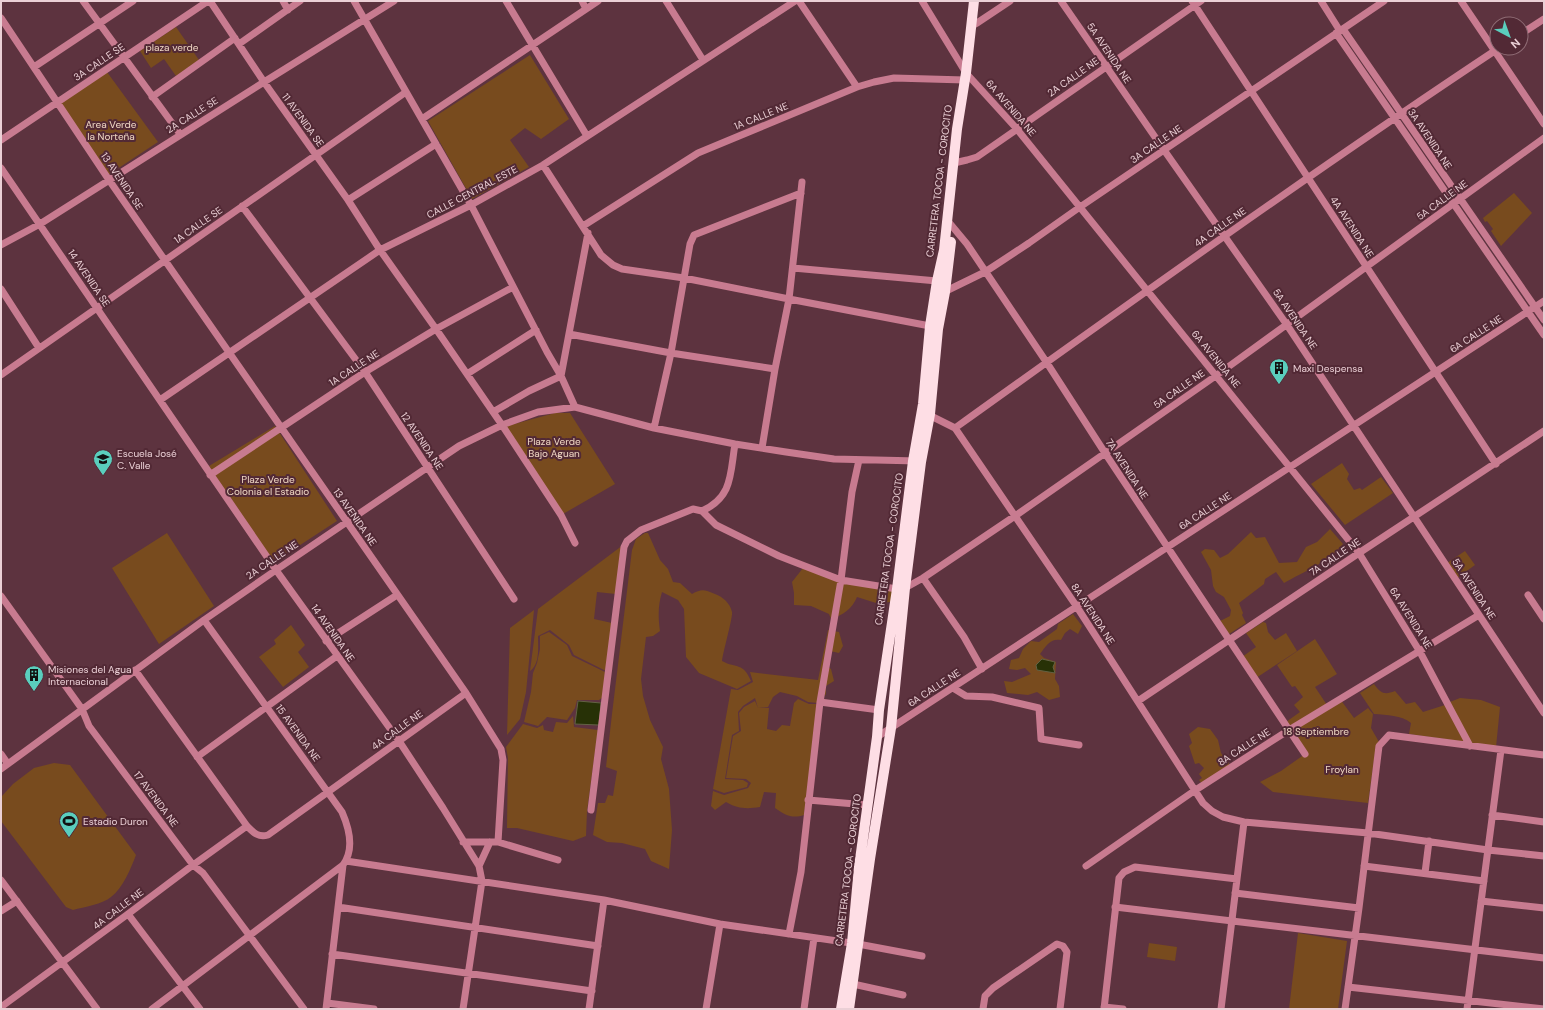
<svg xmlns="http://www.w3.org/2000/svg" width="1545" height="1010" font-family="'DM Sans',sans-serif">
  <style>
    .green { fill: #784b1e }
    .water { fill: #273106; stroke: #626144 }
    .lines { fill: none; stroke-linecap: round; stroke-linejoin: round }
    .minor { stroke: #c87b90; stroke-width: 7 }
    .major { stroke: #fedee5; stroke-width: 10 }
    .labels { text-anchor: middle; dominant-baseline: central; stroke-width: 4; stroke-linejoin: round; paint-order: stroke }
    .park-label { font-size: 10px; fill: #efd7c3; stroke: #522935 }
    .street-label { font-size: 10px; fill: #ebd0d6; stroke: #522935 }
    .poi-label { font-size: 10px; fill: #ebd0d6; stroke: #522935; text-anchor: start }
  </style>
  <rect width="100%" height="100%" fill="#5d333f"/>
  <path class="green" d="M176,27L199,60L176,76L164,59L151,68L140,51Z
    M530,55L569,119L541,139L525,128L510,140L529,167L472,199L428,121Z
    M107,72L158,142L105,177L56,104Z
    M1514,193L1532,213L1501,246L1491,231L1493,229L1487,221L1485,222L1483,218Z
    M555,413H570L615,484L563,514L503,427Z
    M275,426L337,521L274,562L209,466Z
    M1342,463L1349,474L1347,479L1354,490L1360,488L1362,490L1381,477L1393,493L1345,525L1311,484Z
    M1330,529L1343,544C1329,562 1303,572 1284,583L1276,572L1265,579L1264,584L1239,603L1243,613L1242,615L1246,623L1229,634L1220,621L1230,616L1231,610L1224,597L1216,592L1213,586L1211,570L1201,552L1205,549L1214,550L1220,558L1228,554L1251,532L1256,538L1265,537L1279,563L1297,562L1306,547L1317,542Z
    M167,533L214,606L159,644L112,568Z
    M645,533H648L660,560L668,569L673,582L680,583L692,594C702,588 705,590 715,594C723,597 730,603 732,612C733,617 723,652 722,661C737,669 743,662 751,681L737,689L699,673L686,657L684,609L678,600L662,592C658,605 658,617 660,631L653,636L646,637L641,679L643,696L650,720L663,747L661,759L669,789L672,830L669,869L651,861L645,849L622,843L607,842L593,835L598,803H605L608,795L613,796L617,771L606,767L612,714L632,550L636,539Z
    M623,545L616,594L597,592L594,619L612,623L606,671L574,655L569,645L550,630L538,636C538,648 540,664 530,671L538,609Z
    M1465,551L1475,565L1457,578L1447,563Z
    M803,568L895,591L891,602L876,603L857,597C852,609 843,615 831,619L829,614L811,606L794,605V593L792,582Z
    M534,610L526,692L520,719L507,735L510,628Z
    M1073,614L1082,626L1078,634L1070,629L1065,633L1061,640C1050,638 1046,646 1040,654L1044,658L1056,662L1055,679L1059,686L1060,697L1049,700L1037,692L1028,695L1007,693L1004,681L1012,682L1031,674L1025,668L1017,670L1009,669L1011,660L1019,658L1023,649L1031,641L1039,642L1057,629L1058,624Z
    M1263,622L1266,623L1268,632L1275,640L1286,633L1297,651L1256,678L1242,657L1256,647L1246,633Z
    M291,625L305,645L298,652L309,667L283,687L259,657L276,644L274,640Z
    M828,630L839,632L843,646L839,653L830,651L827,666L831,669L834,681L826,686V694L818,703L808,702L797,696L780,692L773,697L768,707H758L769,708L767,729L776,731L782,725L790,726L794,703L798,699L809,704H818L804,815C792,819 785,815 775,808L776,793L764,792L760,807C747,809 738,809 726,802L715,810L711,806L713,791L724,795L748,788L751,783L746,779L726,778L733,736L741,731L739,713L744,707L755,701L758,708L755,698L743,706L738,712L739,731L732,735L725,779L743,780L748,783L747,787L724,793L713,789L731,689L738,690L753,682L750,672L818,680Z
    M549,632L567,645L572,656L605,672L603,697L599,700H577L575,708L567,720L547,717L538,726L524,722L531,692L533,673L537,663L540,649V636Z
    M1315,639L1337,674L1315,687L1327,705L1289,727L1286,722L1300,712L1294,705L1303,697L1295,686L1292,687L1277,665Z
    M1374,684C1381,694 1385,695 1395,691L1406,704L1415,702L1423,712L1445,705L1465,742L1409,734L1411,723C1401,715 1387,715 1374,714L1360,693Z
    M1460,698L1481,700L1500,707L1496,747L1472,744L1450,702Z
    M1340,699L1354,718L1368,708L1373,714L1371,728L1379,742L1376,746L1368,803L1273,792L1260,782L1281,771L1305,754L1289,730Z
    M573,716L574,727L598,730L587,811L586,836L573,841L517,828H507L508,758L506,747L523,724L537,728L543,725L544,730L553,732L556,722L567,723Z
    M1198,727L1210,729L1218,740L1221,753L1231,766L1203,785L1199,780L1202,778L1199,774L1204,768L1199,763L1195,764L1189,746L1192,743L1189,734Z
    M54,763L70,765L136,855C131,868 123,888 111,897C103,904 84,907 73,910L66,907L1,821L2,796L13,784L34,768Z
    M1298,933L1347,941L1338,1009H1289Z
    M1149,943L1177,947L1175,961L1147,957Z"/>
  <path class="water" d="M1042,659L1055,662L1053,667L1055,673L1037,670L1036,665Z
    M578,701L601,703L599,725L575,724Z"/>
  <g class="lines">
    <path class="minor" d="M83,1L180,134
      M210,1L264,82L348,200L380,250L436,329L502,425L561,515L575,543
      M283,1L288,10
      M354,1L471,205L547,352L561,376L575,407
      M506,1L587,136
      M582,1L586,9
      M666,1L703,60
      M799,1L857,87
      M922,1L966,73L1016,128L1359,553L1420,652L1470,746
      M1061,1L1164,150L1287,325L1544,713
      M1192,1L1496,464
      M1321,1L1340,31
      M1461,1L1544,124
      M1,18L109,180L466,693L501,749L503,760L498,842
      M971,26L977,23L1010,1
      M1343,29L1544,320
      M1336,33L1544,335
      M1521,34L1544,19
      M239,44L300,1
      M34,67L133,1
      M152,97L235,38
      M422,119L598,1
      M1,140L208,1
      M954,163L967,160L977,157L1201,1
      M543,165L601,255L613,265L622,269L684,278L789,299L930,326
      M1,168L276,570L399,741L443,808L479,866L482,881L463,1009
      M348,200L436,144
      M242,206L365,372L514,599
      M947,220L967,244L1047,363L1105,453L1305,754
      M583,226L698,153L857,87L874,82L894,78L965,80
      M1,245L40,224L264,82L394,1
      M793,268L937,281
      M1,289L39,348
      M942,293L985,272L1029,243L1080,207L1384,1
      M569,334L671,353L775,369
      M467,374L536,330
      M1,375L406,92
      M160,400L380,250L471,205L543,165L795,1
      M493,412L529,391L561,376L588,233
      M927,414L955,428L1077,607L1203,803L1212,811L1223,817L1244,822L1368,833L1488,850L1544,856
      M654,428L671,353L690,244L694,235L801,193
      M955,428C1135,299 1315,170 1499,48
      M762,448L775,369L789,299L802,182
      M210,475L365,372L436,329L513,287
      M702,511C733,497 730,474 735,444
      M923,578L964,637L982,669
      M1528,595L1544,619
      M1,596L82,709L89,726L193,865L203,873L304,1009
      M326,641L397,595
      M135,670L247,826C253,832 258,838 268,835L466,693
      M953,688L966,696L992,697L1039,708L1041,739L1079,745
      M1138,701L1359,553L1544,431
      M820,702L879,710
      M877,737L1544,301
      M1,754L8,764
      M197,757L337,656
      M1,769L204,620L276,570L459,446L502,425L538,412L575,407L654,428L735,444L786,452L834,459L918,461
      M808,800L867,805
      M591,810L624,547L627,541L641,530L693,509L702,511L716,525L779,556L797,563L841,580L897,589L905,588L923,578L1015,516L1217,375L1544,138
      M1492,815L1544,822
      M463,842H498L558,860
      M346,861L604,900L720,924L858,944L922,956
      M479,866L490,842
      M1086,866L1194,791L1289,730L1479,615
      M1364,866L1484,881
      M1425,873L1429,841
      M1,880L97,1009
      M1235,893L1359,908
      M1481,901L1544,908
      M338,907L598,946
      M1115,907C1258,923 1401,942 1544,958
      M1,911L17,901
      M128,914L200,1009
      M789,934L801,872L820,702L841,580L852,492L859,460
      M332,954L592,991
      M853,984L903,995
      M1348,987L1544,1009
      M327,1003L374,1009
      M1,1007L128,914L193,865L247,826
      M1104,1007L1123,1009
      M152,1009L343,865C355,849 349,828 342,812L204,620
      M326,1009L343,865
      M589,1009L604,900
      M706,1009L720,924
      M804,1009L814,938
      M983,1009L985,996L993,988L1057,944L1063,946L1067,952L1060,1009
      M1104,1009L1119,878L1124,872L1135,867L1237,879
      M1221,1009L1244,822
      M1345,1009L1359,908L1379,746L1389,735L1544,755
      M1467,1009L1501,750"/>
    <path class="major" d="M841,1009L852,943L859,867L877,737L879,710L897,589L913,461L923,404L930,326L937,281L944,250L957,129L966,73L974,1
      M849,1009L870,859L891,728L905,588L921,462L930,414L938,329L945,292L951,242"/>
  </g>
  <defs>
    <symbol id="building-pin" viewBox="-11 -11 22 30"><path d="M0 17L-7.5 6A9.5 9.5 0 1 1 7.5 6Z" fill="#5acebd" stroke="#522935"/><path d="M-4-6H4V6H1V3H-1V6H-4ZM-2.5-4.3h1.7v1.8h-1.7ZM.8-4.3h1.7v1.8H.8ZM-2.5-1h1.7V.8h-1.7ZM.8-1h1.7V.8H.8Z" fill="#111"/></symbol>
    <symbol id="school-pin" viewBox="-11 -11 22 30"><path d="M0 17L-7.5 6A9.5 9.5 0 1 1 7.5 6Z" fill="#5acebd" stroke="#522935"/><path d="M0-5L7-2L0 1L-7-2ZM-4 1L0 2.5L4 1V4Q0 6-4 4Z" fill="#111"/></symbol>
    <symbol id="stadium-pin" viewBox="-11 -11 22 30"><path d="M0 17L-7.5 6A9.5 9.5 0 1 1 7.5 6Z" fill="#5acebd" stroke="#522935"/><path d="M0-5a6.5 5 0 1 0 0 10a6.5 5 0 1 0 0-10ZM-3.5-1.8h7v3.6h-7Z" fill="#111"/></symbol>
  </defs>
  <g fill-rule="evenodd">
    <use href="#building-pin" x="1268" y="357" width="22" height="30"/>
    <use href="#school-pin" x="92" y="448" width="22" height="30"/>
    <use href="#building-pin" x="23" y="664" width="22" height="30"/>
    <use href="#stadium-pin" x="58" y="810" width="22" height="30"/>
  </g>
  <g class="labels">
    <g class="park-label">
      <text x="172" y="47">plaza verde</text>
      <text x="111" y="124">Area Verde<tspan x="111" dy="12">la Norteña</tspan></text>
      <text x="554" y="441">Plaza Verde<tspan x="554" dy="12">Bajo Aguan</tspan></text>
      <text x="268" y="479">Plaza Verde<tspan x="268" dy="12">Colonia el Estadio</tspan></text>
      <text x="1316" y="731">18 Septiembre</text>
      <text x="1342" y="769">Froylan</text>
    </g>
    <g class="street-label">
      <text transform="translate(1109 53) rotate(56)">5A AVENIDA NE</text>
      <text transform="translate(99 62) rotate(-34)">3A CALLE SE</text>
      <text transform="translate(1073 77) rotate(-35)">2A CALLE NE</text>
      <text transform="translate(1011 108) rotate(49)">6A AVENIDA NE</text>
      <text transform="translate(192 115) rotate(-32)">2A CALLE SE</text>
      <text transform="translate(761 116) rotate(-22)">1A CALLE NE</text>
      <text transform="translate(303 120) rotate(54)">11 AVENIDA SE</text>
      <text transform="translate(1430 139) rotate(56)">3A AVENIDA NE</text>
      <text transform="translate(1156 144) rotate(-34)">3A CALLE NE</text>
      <text transform="translate(122 181) rotate(56)">13 AVENIDA SE</text>
      <text transform="translate(939 181) rotate(-83)">CARRETERA TOCOA - COROCITO</text>
      <text transform="translate(472 192) rotate(-28)">CALLE CENTRAL ESTE</text>
      <text transform="translate(1442 200) rotate(-36)">5A CALLE NE</text>
      <text transform="translate(198 225) rotate(-35)">1A CALLE SE</text>
      <text transform="translate(1220 227) rotate(-35)">4A CALLE NE</text>
      <text transform="translate(1352 227) rotate(57)">4A AVENIDA NE</text>
      <text transform="translate(89 278) rotate(56)">14 AVENIDA SE</text>
      <text transform="translate(1295 319) rotate(56)">5A AVENIDA NE</text>
      <text transform="translate(1476 334) rotate(-33)">6A CALLE NE</text>
      <text transform="translate(1216 359) rotate(51)">6A AVENIDA NE</text>
      <text transform="translate(354 368) rotate(-33)">1A CALLE NE</text>
      <text transform="translate(1179 389) rotate(-35)">5A CALLE NE</text>
      <text transform="translate(422 441) rotate(56)">12 AVENIDA NE</text>
      <text transform="translate(1127 469) rotate(57)">7A AVENIDA NE</text>
      <text transform="translate(1205 511) rotate(-33)">6A CALLE NE</text>
      <text transform="translate(355 517) rotate(55)">13 AVENIDA NE</text>
      <text transform="translate(889 549) rotate(-82)">CARRETERA TOCOA - COROCITO</text>
      <text transform="translate(1335 557) rotate(-34)">7A CALLE NE</text>
      <text transform="translate(272 560) rotate(-34)">2A CALLE NE</text>
      <text transform="translate(1474 589) rotate(57)">5A AVENIDA NE</text>
      <text transform="translate(1093 614) rotate(57)">8A AVENIDA NE</text>
      <text transform="translate(1411 618) rotate(58)">6A AVENIDA NE</text>
      <text transform="translate(333 633) rotate(55)">14 AVENIDA NE</text>
      <text transform="translate(934 688) rotate(-33)">6A CALLE NE</text>
      <text transform="translate(397 730) rotate(-36)">4A CALLE NE</text>
      <text transform="translate(298 733) rotate(54)">15 AVENIDA NE</text>
      <text transform="translate(1244 747) rotate(-33)">8A CALLE NE</text>
      <text transform="translate(156 799) rotate(53)">17 AVENIDA NE</text>
      <text transform="translate(848 870) rotate(-83)">CARRETERA TOCOA - COROCITO</text>
      <text transform="translate(118 909) rotate(-37)">4A CALLE NE</text>
    </g>
    <g class="poi-label">
      <text x="1293" y="368">Maxi Despensa</text>
      <text x="117" y="453">Escuela José<tspan x="117" dy="12">C. Valle</tspan></text>
      <text x="48" y="669">Misiones del Agua<tspan x="48" dy="12">Internacional</tspan></text>
      <text x="83" y="821">Estadio Duron</text>
    </g>
  </g>
  <rect width="1545" height="1010" fill="none" stroke="#ebd0d6" stroke-width="4"/>
  <g transform="translate(1509 36) rotate(139)"><circle r="19" fill="#522935" stroke="#8f6c75"/>
  <path d="M0-3L7 15L0 10L-7 15Z" fill="#5acebd"/>
  <text y="-6" font-size="11" font-weight="bold" text-anchor="middle" fill="#ebd0d6">N</text>
  </g>
</svg>
